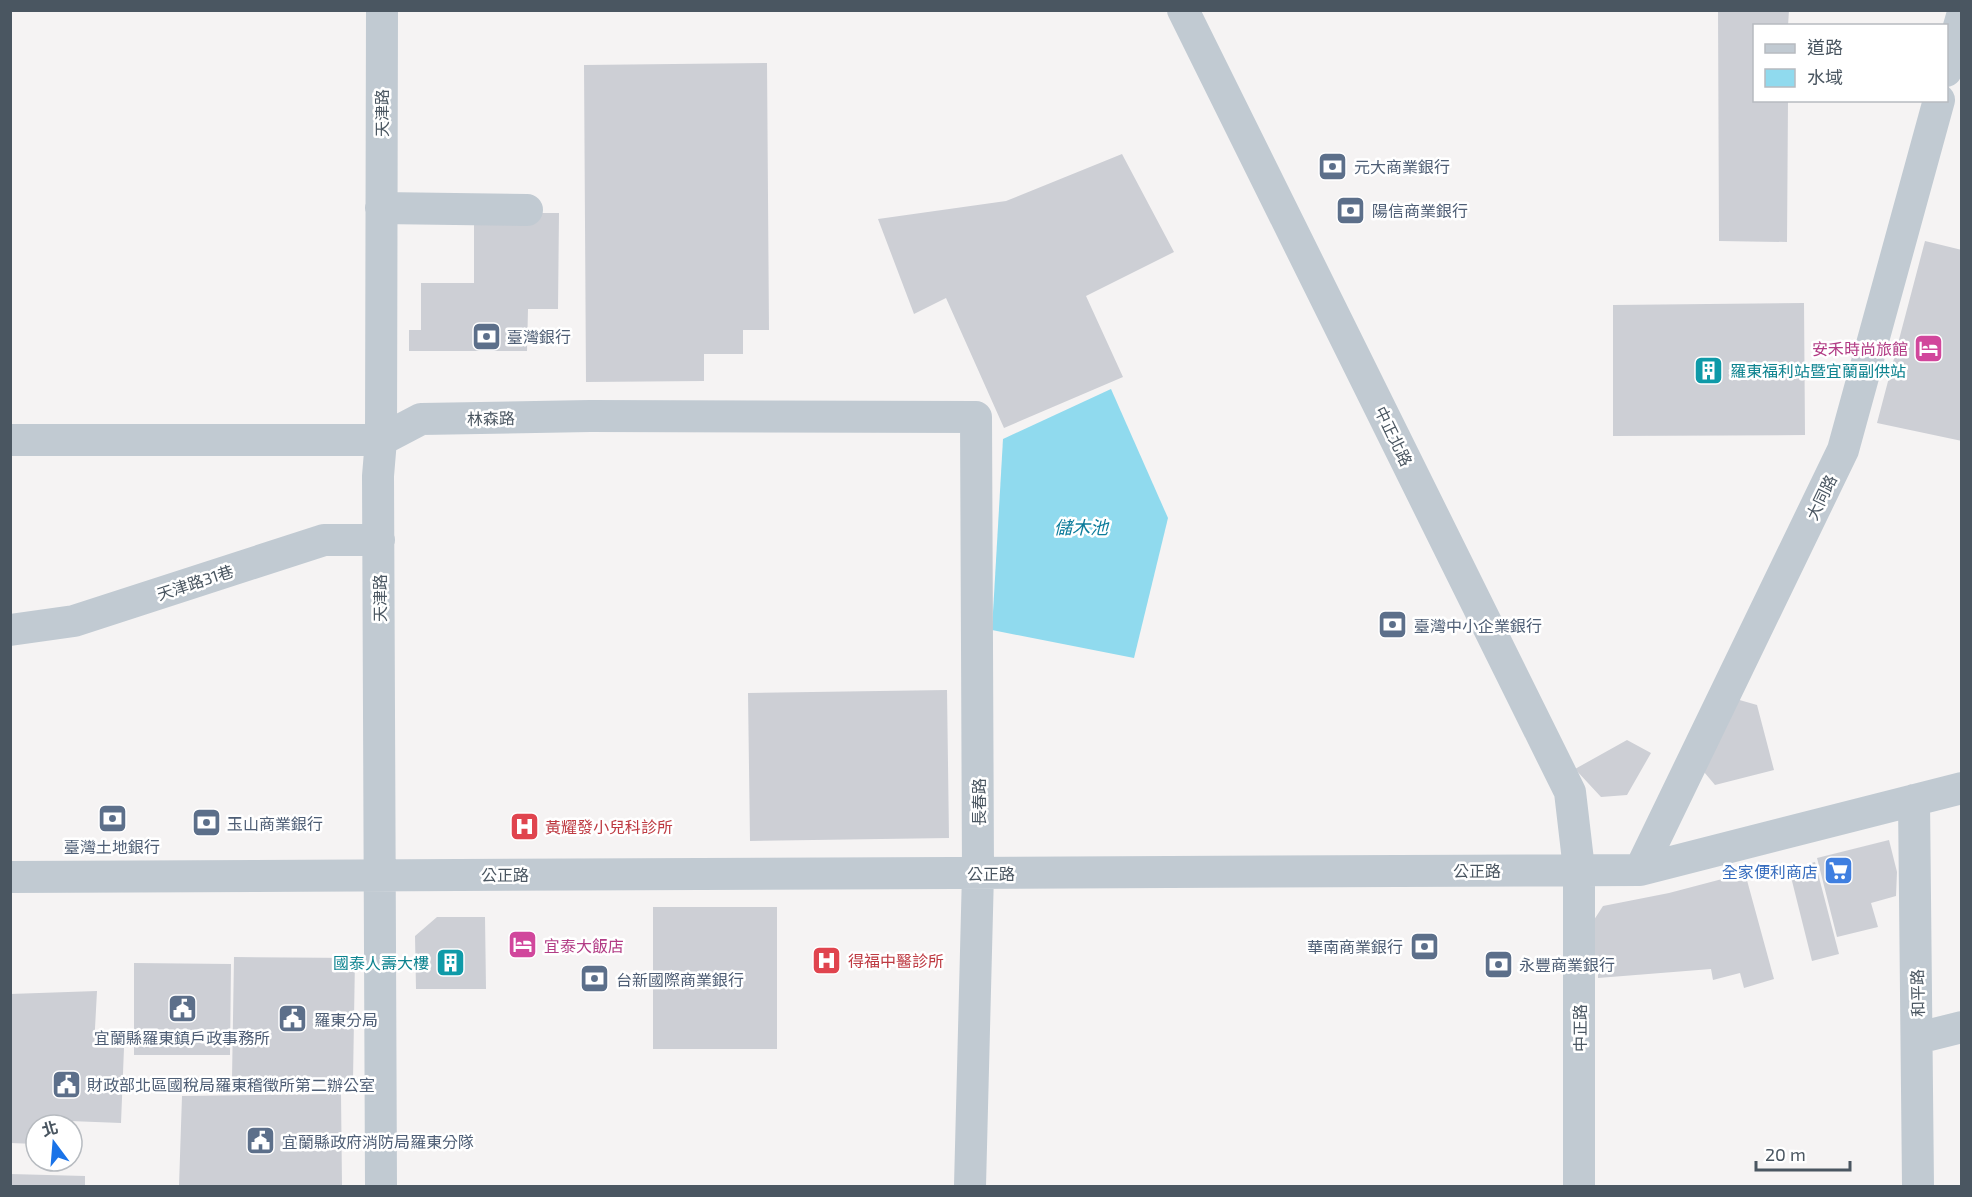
<svg xmlns="http://www.w3.org/2000/svg" width="1972" height="1197" font-family="'Exo 2','Noto Sans TC',sans-serif">
  <style>
    .water { fill: #90daee }
    .building { fill: #cdcfd5 }
    .lines { fill: none; stroke-linecap: round; stroke-linejoin: round }
    .minor { stroke: #c1cad2; stroke-width: 32 }
    .labels { text-anchor: middle; dominant-baseline: central; stroke-width: 5; stroke-linejoin: round; paint-order: stroke }
    .street-label { font-size: 16px; fill: #4a5661; stroke: #fff }
    .service-label { font-size: 16px; fill: #4e5e75; stroke: #fff; text-anchor: start }
    .hotel-label { font-size: 16px; fill: #b23c85; stroke: #fff; text-anchor: end }
    .culture-label { font-size: 16px; fill: #0d838f; stroke: #fff; text-anchor: start }
    .health-label { font-size: 16px; fill: #be3a42; stroke: #fff; text-anchor: start }
    .shop-label { font-size: 16px; fill: #366cbe; stroke: #fff; text-anchor: end }
    .water-label { font-size: 18px; font-style: italic; fill: #0c7c9b; stroke: #fff }
  </style>
  <rect width="100%" height="100%" fill="#f5f3f3"/>
  <path class="water" d="M1111,389L1168,518L1134,658L992,630L1003,439Z"/>
  <path class="building" d="M1718,10H1789L1788,26H1754V100H1788L1787,242L1719,241Z
    M767,63L769,330H743V354H704V381L586,382L584,65Z
    M1122,154L1174,252L1086,296L1123,377L1004,428L946,298L914,314L878,219L1006,201Z
    M474,213H559L558,309H528L527,351H409V330H421V283H474Z
    M1925,241L1962,250V441L1877,423Z
    M1804,303L1805,435L1613,436V305Z
    M947,690L949,838L750,841L748,693Z
    M1729,697L1757,705L1774,770L1715,785L1699,766Z
    M1627,740L1651,753L1627,795L1601,797L1575,769Z
    M1889,840L1897,872L1896,896L1871,903L1878,927L1837,937L1817,858Z
    M1815,862L1839,954L1812,961L1789,869Z
    M1745,873L1774,979L1744,988L1740,973L1713,980L1711,969L1598,978V966H1591L1590,926L1603,906L1669,893Z
    M653,907H777V1049H653Z
    M437,917H485L486,989H416L415,936Z
    M234,957L355,958L353,1080L232,1079Z
    M134,963L231,964L230,1055H134Z
    M97,991L94,1047L124,1048L121,1123L70,1121V1125H36V1144L10,1143V994Z
    M341,1094L342,1186H179L182,1096Z
    M10,1174L85,1176V1186H10Z"/>
  <g class="lines">
    <path class="minor" d="M1183,10L1570,792L1579,869V1186
      M1946,71L1962,16
      M381,208L527,210
      M10,440H381L421,419L590,416L976,417L978,873L970,1186
      M10,630L74,621L324,540H379
      M1914,800L1918,1186
      M1640,870L1843,450L1939,100
      M10,877L1640,870L1962,788
      M1918,1038L1962,1027
      M381,1186L378,476L381,440L382,10"/>
  </g>
  <defs>
    <symbol id="bank-square" viewBox="-11 -11 22 22"><rect x="-9" y="-9" width="18" height="18" rx="4" fill="#5c6f8a" stroke="#fff"/><path d="M-6-4H6V4H-6ZM0-2.3a2.3 2.3 0 1 0 0 4.6a2.3 2.3 0 1 0 0-4.6Z" fill="#fff"/></symbol>
    <symbol id="hotel-square" viewBox="-11 -11 22 22"><rect x="-9" y="-9" width="18" height="18" rx="4" fill="#d1479c" stroke="#fff"/><path d="M-6-4.5h1.5V1H6V5H4.5V3h-9V5H-6ZM-4 0a1.8 1.8 0 1 1 3.6 0ZM.5 0V-2.5h3Q6-2.5 6 0Z" fill="#fff"/></symbol>
    <symbol id="building-square" viewBox="-11 -11 22 22"><rect x="-9" y="-9" width="18" height="18" rx="4" fill="#0f9aa8" stroke="#fff"/><path d="M-4-6H4V6H1V3H-1V6H-4ZM-2.5-4.3h1.7v1.8h-1.7ZM.8-4.3h1.7v1.8H.8ZM-2.5-1h1.7V.8h-1.7ZM.8-1h1.7V.8H.8Z" fill="#fff"/></symbol>
    <symbol id="hospital-square" viewBox="-11 -11 22 22"><rect x="-9" y="-9" width="18" height="18" rx="4" fill="#e0444e" stroke="#fff"/><path d="M-5-5h3v3.5h4V-5h3V5h-3V1.5h-4V5h-3Z" fill="#fff"/></symbol>
    <symbol id="supermarket-square" viewBox="-11 -11 22 22"><rect x="-9" y="-9" width="18" height="18" rx="4" fill="#3f7fe0" stroke="#fff"/><path d="M-6-5.5h2.5l.6 2H6L4.5 2H-2.5L-4.4-4H-6ZM-1.5 3.2a1.3 1.3 0 1 0 .1 0ZM3 3.2a1.3 1.3 0 1 0 .1 0Z" fill="#fff"/></symbol>
    <symbol id="civic-square" viewBox="-11 -11 22 22"><rect x="-9" y="-9" width="18" height="18" rx="4" fill="#5c6f8a" stroke="#fff"/><path d="M-.6-6.5H3V-4.5H.6V-3L4-1V1h2V6H-6V1h2V-1L-.6-3ZM-1.2 2.5V6h2.4V2.5Z" fill="#fff"/></symbol>
  </defs>
  <g fill-rule="evenodd">
    <use href="#bank-square" x="1316" y="150" width="33" height="33"/>
    <use href="#bank-square" x="1334" y="194" width="33" height="33"/>
    <use href="#bank-square" x="470" y="320" width="33" height="33"/>
    <use href="#hotel-square" x="1912" y="332" width="33" height="33"/>
    <use href="#building-square" x="1692" y="354" width="33" height="33"/>
    <use href="#bank-square" x="1376" y="608" width="33" height="33"/>
    <use href="#bank-square" x="96" y="802" width="33" height="33"/>
    <use href="#bank-square" x="190" y="806" width="33" height="33"/>
    <use href="#hospital-square" x="508" y="810" width="33" height="33"/>
    <use href="#supermarket-square" x="1822" y="854" width="33" height="33"/>
    <use href="#hotel-square" x="506" y="928" width="33" height="33"/>
    <use href="#bank-square" x="1408" y="930" width="33" height="33"/>
    <use href="#hospital-square" x="810" y="944" width="33" height="33"/>
    <use href="#building-square" x="434" y="946" width="33" height="33"/>
    <use href="#bank-square" x="1482" y="948" width="33" height="33"/>
    <use href="#bank-square" x="578" y="962" width="33" height="33"/>
    <use href="#civic-square" x="166" y="992" width="33" height="33"/>
    <use href="#civic-square" x="276" y="1002" width="33" height="33"/>
    <use href="#civic-square" x="50" y="1068" width="33" height="33"/>
    <use href="#civic-square" x="244" y="1124" width="33" height="33"/>
  </g>
  <g class="labels">
    <g class="street-label">
      <text transform="translate(381 113) rotate(-90)">天津路</text>
      <text transform="translate(491 418) rotate(-1)">林森路</text>
      <text transform="translate(1394 436) rotate(64)">中正北路</text>
      <text transform="translate(1821 497) rotate(-64)">大同路</text>
      <text transform="translate(195 582) rotate(-18)">天津路31巷</text>
      <text transform="translate(379 598) rotate(-90)">天津路</text>
      <text transform="translate(978 802) rotate(-90)">長春路</text>
      <text x="1477" y="870">公正路</text>
      <text x="991" y="873">公正路</text>
      <text x="505" y="874">公正路</text>
      <text transform="translate(1917 993) rotate(-91)">和平路</text>
      <text transform="translate(1579 1028) rotate(-90)">中正路</text>
    </g>
    <g class="service-label">
      <text x="1354" y="166">元大商業銀行</text>
      <text x="1372" y="210">陽信商業銀行</text>
      <text x="507" y="336">臺灣銀行</text>
      <text x="1414" y="625">臺灣中小企業銀行</text>
      <text x="227" y="823">玉山商業銀行</text>
      <text x="112" y="846" text-anchor="middle">臺灣土地銀行</text>
      <text x="1403" y="946" text-anchor="end">華南商業銀行</text>
      <text x="1519" y="964">永豐商業銀行</text>
      <text x="616" y="979">台新國際商業銀行</text>
      <text x="314" y="1019">羅東分局</text>
      <text x="182" y="1037" text-anchor="middle">宜蘭縣羅東鎮戶政事務所</text>
      <text x="87" y="1084">財政部北區國稅局羅東稽徵所第二辦公室</text>
      <text x="282" y="1141">宜蘭縣政府消防局羅東分隊</text>
    </g>
    <g class="hotel-label">
      <text x="1908" y="348">安禾時尚旅館</text>
      <text x="544" y="945" text-anchor="start">宜泰大飯店</text>
    </g>
    <g class="culture-label">
      <text x="1730" y="370">羅東福利站暨宜蘭副供站</text>
      <text x="429" y="962" text-anchor="end">國泰人壽大樓</text>
    </g>
    <g class="health-label">
      <text x="545" y="826">黃耀發小兒科診所</text>
      <text x="848" y="960">得福中醫診所</text>
    </g>
    <g class="shop-label">
      <text x="1818" y="871">全家便利商店</text>
    </g>
    <g class="water-label">
      <text x="1081" y="527">儲木池</text>
    </g>
  </g>
  <rect width="1972" height="1197" fill="none" stroke="#4a5661" stroke-width="24"/>
  <rect x="1753" y="24" width="195" height="78" fill="#ffffff" stroke="#b7bbc0" stroke-width="1.5"/>
  <rect x="1765" y="44" width="30" height="9" fill="#c1cad2" stroke="#b7bbc0" stroke-width="1.5"/>
  <text x="1807" y="54" font-size="18" fill="#4a5661">道路</text>
  <rect x="1765" y="69" width="30" height="18" fill="#90daee" stroke="#b7bbc0" stroke-width="1.5"/>
  <text x="1807" y="84" font-size="18" fill="#4a5661">水域</text>
  <g transform="translate(54 1143) rotate(344)"><circle r="28" fill="#ffffff" stroke="#b7bbc0" stroke-width="1.5"/>
  <path d="M0-4.5L10 22L0 15L-10 22Z" fill="#1a73e8"/>
  <text y="-9" font-size="16" font-weight="bold" text-anchor="middle" fill="#4a5661">北</text>
  </g>
  <path d="M1756 1161v9h94v-9" fill="none" stroke="#4a5661" stroke-width="3"/>
  <text x="1765" y="1161" font-size="18" fill="#4a5661" stroke="#ffffff" stroke-width="4.5" paint-order="stroke">20 m</text>
</svg>
